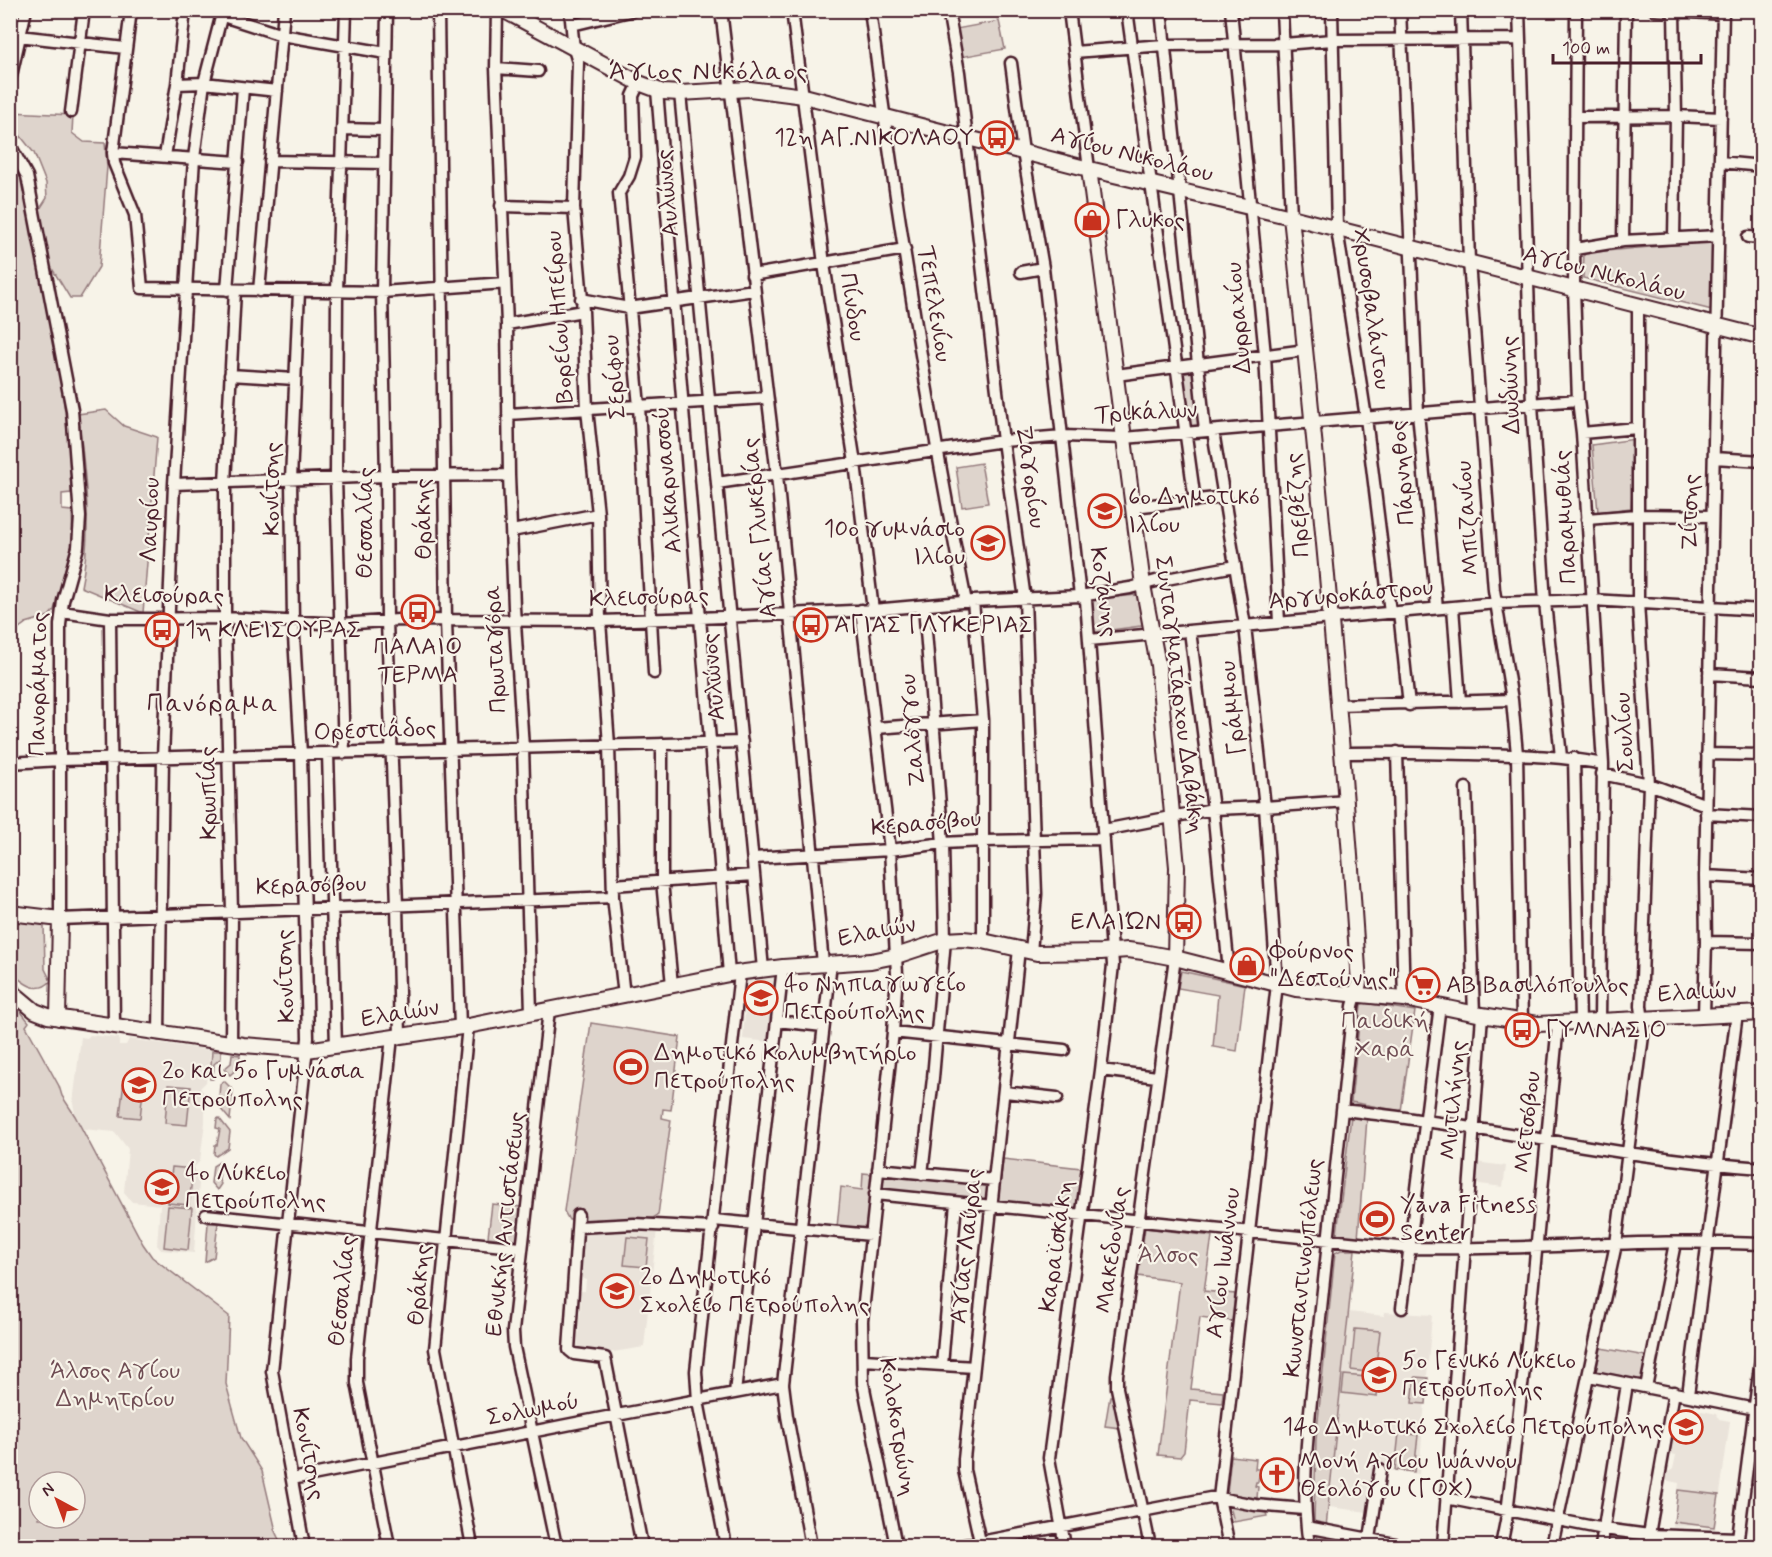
<svg xmlns="http://www.w3.org/2000/svg" width="1772" height="1557" font-family="Mynerve,sans-serif">
  <style>
    .built { fill: #eae3da }
    .green { fill: #ded4cc; stroke: #947a7c; stroke-width: 1.5; fill-rule: evenodd }
    .lines { fill: none; stroke-linecap: round; stroke-linejoin: round }
    .minor-casing { stroke: #4a1f2b; stroke-width: 15 }
    .tertiary-casing { stroke: #4a1f2b; stroke-width: 18 }
    .minor { stroke: #f7f3e8; stroke-width: 10 }
    .tertiary { stroke: #f7f3e8; stroke-width: 14 }
    .labels { text-anchor: middle; dominant-baseline: central; stroke-width: 4.5; stroke-linejoin: round; paint-order: stroke }
    .poi-label { font-size: 24px; fill: #4a1f2b; stroke: #f7f3e8; text-anchor: start }
    .street-label { font-size: 24px; fill: #4a1f2b; stroke: #f7f3e8 }
    .park-label { font-size: 24px; fill: #6f4c53; stroke: #f7f3e8 }
    .neighbourhood-label { font-size: 26px; letter-spacing: 1.5px; fill: #4a1f2b; stroke: #f7f3e8 }
  </style>
  <rect width="100%" height="100%" fill="#f7f3e8"/>
  <filter id="ink" filterUnits="userSpaceOnUse"><feTurbulence type="fractalNoise" baseFrequency=".0167" numOctaves="2"/><feDisplacementMap in="SourceGraphic" scale="12" xChannelSelector="R" yChannelSelector="G"/><feConvolveMatrix kernelMatrix="1 2 1 2 8 2 1 2 1" color-interpolation-filters="sRGB"/></filter>
  <g filter="url(#ink)">
    <path class="built" d="M779,977L770,1042L743,1039L747,982Z
      M90,1035L119,1038V1045H126L129,1039L211,1050L206,1082L200,1088L205,1094V1122L200,1161L193,1168L198,1174L197,1181L199,1183L194,1253L161,1250L157,1245L160,1205L132,1202L124,1192L128,1149L115,1132L83,1129L75,1114L73,1103L81,1037L87,1038Z
      M1475,1162L1506,1166L1503,1187L1472,1183Z
      M657,1229L644,1347L607,1353L577,1350L581,1301L578,1300L579,1291H585L586,1280L583,1279V1277L579,1273L581,1231Z
      M1349,1312L1384,1316L1385,1312L1432,1315L1419,1474L1378,1469L1373,1466L1368,1512L1329,1507Z
      M1677,1406L1717,1414L1719,1419L1730,1421L1715,1530L1700,1526L1673,1527L1679,1483L1664,1480L1666,1474L1673,1469L1676,1455L1671,1454Z"/>
    <path class="green" d="M999,21L1005,49L961,57L956,29Z
      M10,112L73,115L72,133L84,142L105,143L107,167L99,267L80,298H70L48,262L38,212L47,198L46,183L34,153L11,124Z
      M10,154C33,192 37,242 44,285C57,354 70,423 71,493L62,494V510L72,511L73,549L54,610L49,616L26,623L11,634Z
      M1715,241L1712,310L1583,278L1584,253Z
      M1193,372L1199,425L1188,427L1181,374Z
      M106,410L124,426L157,437L143,613L81,587C93,530 85,471 78,414Z
      M1635,439L1631,508L1598,512L1592,445Z
      M981,463L988,503L962,507L956,467Z
      M1137,595L1140,598L1145,623L1141,626L1096,632L1093,629L1092,599Z
      M11,920L44,925L45,969L51,981C37,996 22,982 11,972Z
      M1181,971L1245,985L1237,1051L1213,1047L1218,995L1178,988Z
      M11,999L29,1022L26,1026L59,1086L62,1096L75,1116L143,1244L152,1257L229,1316L226,1384L241,1438L262,1471L275,1527L274,1529L282,1546H11ZM39,1482H75V1518H39Z
      M1364,1003L1415,1011L1401,1111L1351,1102L1361,1005Z
      M591,1023L680,1037L671,1110L663,1109L662,1118L671,1120L658,1215L653,1218L569,1220L564,1211Z
      M212,1051H221V1058L214,1064L213,1079H210Z
      M232,1054L240,1055L239,1067L230,1075L224,1069L231,1063Z
      M124,1080L144,1082L140,1118L120,1116Z
      M224,1081L233,1090L230,1120L220,1108L222,1101L219,1097L220,1084Z
      M168,1085L191,1087L187,1125L165,1123Z
      M1351,1116L1367,1118L1358,1239L1338,1236L1337,1234Z
      M219,1118L230,1132L228,1148L216,1156L214,1154L215,1145H217L220,1129L216,1128L217,1119Z
      M1003,1159L1081,1168L1076,1209L998,1201Z
      M221,1161L224,1167L220,1169L219,1181L221,1184L217,1190L211,1183L213,1166Z
      M172,1167L193,1169L189,1205L168,1203Z
      M863,1173L873,1174L868,1230L837,1227L841,1187L862,1190Z
      M884,1174L988,1184L987,1200L882,1191Z
      M492,1204L521,1207L517,1241L488,1237Z
      M168,1206L192,1208L188,1250L164,1247Z
      M208,1223H218L214,1257L205,1262Z
      M1145,1228L1212,1236L1204,1291L1235,1294L1232,1321L1200,1317L1191,1389L1223,1392L1222,1403L1190,1400L1184,1452L1180,1457L1158,1455L1180,1282L1138,1276Z
      M627,1237L649,1239L646,1267L624,1265Z
      M1341,1250H1355L1326,1527L1317,1524L1314,1520L1316,1440L1335,1253Z
      M1355,1329L1380,1331L1375,1373L1351,1370Z
      M1601,1348L1646,1356L1641,1380L1596,1371Z
      M1344,1375L1379,1378L1377,1397L1342,1393Z
      M1415,1377L1428,1378L1426,1404L1412,1403Z
      M1110,1396H1114L1121,1428L1105,1426Z
      M1399,1433L1418,1435L1414,1472L1395,1470Z
      M1231,1456L1256,1459L1255,1469H1260L1258,1482H1256L1255,1486L1258,1487L1257,1498L1227,1494Z
      M1678,1490L1719,1495L1714,1527L1674,1522Z
      M1232,1506L1266,1513L1267,1516L1234,1522L1231,1510Z
      M1317,1535L1367,1544V1546H1319Z"/>
    <g class="lines">
      <defs>
        <path id="minor" d="M131,10L113,153L114,163L135,215L142,288L382,292L505,283
          M387,10L382,292L386,476L387,621L397,905L400,1036
          M438,10L446,621L460,1027
          M497,10L496,68L507,324L509,475L514,607L523,748L531,1012
          M570,10L574,49L578,62L574,208L583,311L587,409L598,514L600,621L609,745L613,897L624,996
          M721,10L777,475L823,964
          M792,10L824,264L855,463L873,610
          M870,10C896,209 927,406 966,602
          M948,10L959,72L1003,441L1025,599L1036,894L1031,952
          M1069,10L1089,169
          M1127,10L1195,501
          M1161,10L1205,431
          M1231,10L1265,355L1279,622
          M1282,10L1291,217
          M1332,10L1337,229L1366,418L1390,612
          M1400,10L1418,413L1437,608
          M1461,10L1469,262L1494,590L1512,700L1517,754L1522,1022
          M1519,10L1532,404L1545,602L1561,757
          M1576,10L1574,289L1578,400L1582,433L1603,764L1600,1020
          M1655,10L1723,14
          M223,16L282,35L386,53
          M572,25L634,10
          M10,35L125,48
          M1074,52L1164,45L1284,44L1332,40L1519,39
          M1011,63L1023,152L1043,268L1080,596L1086,600L1112,951L1113,965L1101,1070L1049,1458L1065,1546
          M496,68L538,71
          M10,80L26,10
          M639,83L633,96L635,157L629,176L619,193L639,406L654,673
          M177,84L204,83L277,91
          M657,90L729,974
          M680,93L763,969
          M71,112L84,10
          M1575,117L1676,116L1721,118
          M342,129L384,130
          M10,145L27,176L72,410L80,517L78,547L63,601L60,625V919L613,897
          M113,153L238,162
          M165,156L177,84L185,10
          M270,161L383,163
          M1720,162L1762,166
          M501,206L574,208
          M1748,237L1762,238
          M1674,238L1676,116L1674,12
          M1623,241L1626,10
          M1575,249L1623,241L1718,236
          M1021,272L1043,268
          M752,275L905,249
          M227,290L243,88
          M259,291L284,10
          M299,291L291,480L293,620L301,754L308,1038L272,1371L304,1546
          M581,299L629,308L754,290
          M507,324L583,311
          M230,375L295,379
          M1116,375L1306,350
          M508,414L767,398
          M1213,431L1245,626L1265,807L1277,984L1219,1498L1229,1546
          M1582,433L1637,428
          M1714,458L1762,461
          M717,483L1003,441L1063,436L1124,438L1578,400
          M174,484L386,476L509,475
          M1133,507L1225,497
          M1587,519L1637,515L1712,516
          M512,531L598,514
          M973,601L983,720V941
          M1453,607L1460,702
          M861,610L890,850L897,974L893,1032L862,1321L863,1383L896,1546
          M62,612L110,619L225,618L342,624L398,620L600,621L700,618L873,610L973,601L1080,596L1130,588L1156,581L1235,566
          M1399,612L1409,705
          M110,619L114,1027
          M1190,631L1213,809L1229,971
          M1089,640L1497,603L1592,600L1762,610
          M1709,674L1762,677
          M1337,705L1512,700
          M876,728L983,720
          M662,744V881L672,985
          M1397,752L1404,999
          M328,753L336,1047
          M344,753L336,478L337,291L346,10
          M1342,753C1385,752 1427,753 1470,754C1515,755 1559,755 1603,764
          M1707,754L1762,755
          M1574,758L1580,1022
          M10,763L60,760L742,742
          M1602,774L1649,784L1706,805
          M1466,788L1474,1014
          M1706,814L1762,817
          M1104,830L1213,809L1265,807L1347,801
          M753,858L890,850L943,843L984,841L1104,839
          M1705,876L1762,879
          M613,885L754,875
          M1706,942L1762,943
          M549,1010L513,1331L514,1347L556,1546
          M1704,1015L1706,942L1705,876L1723,10
          M777,1021L823,1026
          M468,1026L435,1349L472,1546
          M893,1032L1064,1050
          M159,1034L163,758L174,484L186,290L194,158L204,83L223,10
          M231,1044L232,912L225,618V483L235,290
          M1101,1070L1157,1077
          M1005,1092L1057,1098
          M1342,1110C1483,1125 1619,1158 1762,1168
          M878,1169L994,1180
          M922,1174L933,1078L945,940L943,843L924,606
          M875,1194L1409,1248C1527,1251 1644,1238 1762,1244
          M206,1215L521,1248
          M578,1215L569,1350L574,1354L605,1358L642,1546
          M714,1220L871,1235
          M578,1227L634,1224L713,1228
          M1402,1308L1440,1005
          M864,1360L974,1367
          M942,1365L956,1203
          M1589,1376L1760,1410
          M1646,1387L1675,1243
          M735,1393L783,967
          M1688,1395L1737,1013
          M292,1479L617,1415L783,1384
          M1446,1498L1604,1529L1649,1535L1738,1538
          M1307,1527L1406,1546
          M389,1546L357,1383V1358L392,1037
          M726,1546L698,1401L696,1371L740,973
          M811,1546L787,1416L783,1384L831,963
          M959,1546L1210,1498H1219L1255,1505L1305,1509
          M981,1546L964,1470V1459L1019,949
          M1150,1546L1117,1388V1375L1175,958
          M1309,1546C1299,1477 1311,1407 1318,1337C1329,1227 1341,1117 1353,1006L1356,995
          M1369,1546L1380,1470
          M1443,1546L1482,1015
          M1501,1546L1506,1521L1528,1335L1558,1024
          M1552,1546L1616,1244L1644,1028L1641,1006L1649,784L1638,602V306
          M1601,1546L1627,1384
          M1647,1546L1674,1392
          M1737,1546L1762,1350"/>
        <path id="tertiary" d="M503,10L639,83L663,92L680,93L750,89L804,96L1089,169L1291,217L1762,337
          M1089,169L1143,585L1158,665L1177,867L1175,958
          M1291,217C1319,472 1342,727 1359,983L1356,995
          M10,913L60,919L58,1018
          M10,990L35,1011L48,1016L243,1045L307,1050L468,1026L729,974L783,967L871,961L896,956L945,940L963,939L983,941L1037,953L1101,952L1128,950L1143,952L1175,958L1296,989L1404,999L1482,1015L1538,1024L1762,1013"/>
      </defs>
      <use href="#minor" class="minor-casing"/>
      <use href="#tertiary" class="tertiary-casing"/>
      <use href="#minor" class="minor"/>
      <use href="#tertiary" class="tertiary"/>
    </g>
  </g>
  <defs>
    <symbol id="bus-ring" viewBox="-11 -11 22 22"><circle r="9.5" fill="#f7f3e8" stroke="#c8321e" stroke-width="1.5"/><path d="M-5-6H5V4H4V6H2V4H-2V6H-4V4H-5ZM-3.5-4V0h7V-4ZM-3.5 1.2v1.5H-2V1.2ZM2 1.2v1.5H3.5V1.2Z" fill="#c8321e"/></symbol>
    <symbol id="shop-ring" viewBox="-11 -11 22 22"><circle r="9.5" fill="#f7f3e8" stroke="#c8321e" stroke-width="1.5"/><path d="M-5-2.5h2.3a2.7 3.5 0 0 1 5.4 0H5L5.5 6h-11ZM-1.5-2.5h3a1.5 2.3 0 0 0-3 0Z" fill="#c8321e"/></symbol>
    <symbol id="school-ring" viewBox="-11 -11 22 22"><circle r="9.5" fill="#f7f3e8" stroke="#c8321e" stroke-width="1.5"/><path d="M0-5L7-2L0 1L-7-2ZM-4 1L0 2.5L4 1V4Q0 6-4 4Z" fill="#c8321e"/></symbol>
    <symbol id="supermarket-ring" viewBox="-11 -11 22 22"><circle r="9.5" fill="#f7f3e8" stroke="#c8321e" stroke-width="1.5"/><path d="M-6-5.5h2.5l.6 2H6L4.5 2H-2.5L-4.4-4H-6ZM-1.5 3.2a1.3 1.3 0 1 0 .1 0ZM3 3.2a1.3 1.3 0 1 0 .1 0Z" fill="#c8321e"/></symbol>
    <symbol id="stadium-ring" viewBox="-11 -11 22 22"><circle r="9.5" fill="#f7f3e8" stroke="#c8321e" stroke-width="1.5"/><path d="M0-5a6.5 5 0 1 0 0 10a6.5 5 0 1 0 0-10ZM-3.5-1.8h7v3.6h-7Z" fill="#c8321e"/></symbol>
    <symbol id="church-ring" viewBox="-11 -11 22 22"><circle r="9.5" fill="#f7f3e8" stroke="#c8321e" stroke-width="1.5"/><path d="M-1.2-6h2.4v3.5h3.3v2.4h-3.3V6h-2.4V-.1h-3.3v-2.4h3.3Z" fill="#c8321e"/></symbol>
  </defs>
  <g fill-rule="evenodd">
    <use href="#bus-ring" x="978" y="119" width="38" height="38"/>
    <use href="#shop-ring" x="1073" y="201" width="38" height="38"/>
    <use href="#school-ring" x="1086" y="492" width="38" height="38"/>
    <use href="#school-ring" x="969" y="524" width="38" height="38"/>
    <use href="#bus-ring" x="399" y="593" width="38" height="38"/>
    <use href="#bus-ring" x="792" y="606" width="38" height="38"/>
    <use href="#bus-ring" x="143" y="611" width="38" height="38"/>
    <use href="#bus-ring" x="1165" y="903" width="38" height="38"/>
    <use href="#shop-ring" x="1228" y="946" width="38" height="38"/>
    <use href="#supermarket-ring" x="1404" y="966" width="38" height="38"/>
    <use href="#school-ring" x="742" y="979" width="38" height="38"/>
    <use href="#bus-ring" x="1503" y="1011" width="38" height="38"/>
    <use href="#stadium-ring" x="612" y="1048" width="38" height="38"/>
    <use href="#school-ring" x="120" y="1066" width="38" height="38"/>
    <use href="#school-ring" x="143" y="1168" width="38" height="38"/>
    <use href="#stadium-ring" x="1358" y="1200" width="38" height="38"/>
    <use href="#school-ring" x="598" y="1272" width="38" height="38"/>
    <use href="#school-ring" x="1360" y="1356" width="38" height="38"/>
    <use href="#school-ring" x="1667" y="1408" width="38" height="38"/>
    <use href="#church-ring" x="1258" y="1456" width="38" height="38"/>
  </g>
  <g class="labels">
    <g class="poi-label">
      <text x="974" y="138" text-anchor="end">12η ΑΓ.ΝΙΚΟΛΑΟΥ</text>
      <text x="1115" y="220">Γλυκος</text>
      <text x="1128" y="497">6ο Δημοτικό<tspan x="1128" dy="28">Ιλίου</tspan></text>
      <text x="965" y="529" text-anchor="end">10ο γυμνάσιο<tspan x="965" dy="28">Ιλίου</tspan></text>
      <text x="834" y="625">ΑΓΙΑΣ ΓΛΥΚΕΡΙΑΣ</text>
      <text x="185" y="630">1η ΚΛΕΙΣΟΥΡΑΣ</text>
      <text x="418" y="647" text-anchor="middle">ΠΑΛΑΙΟ<tspan x="418" dy="28">ΤΕΡΜΑ</tspan></text>
      <text x="1161" y="922" text-anchor="end">ΕΛΑΙΏΝ</text>
      <text x="1270" y="951">Φούρνος<tspan x="1270" dy="28">"Δεστούνης"</tspan></text>
      <text x="784" y="984">4ο Νηπιαγωγείο<tspan x="784" dy="28">Πετρούπολης</tspan></text>
      <text x="1446" y="985">ΑΒ Βασιλόπουλος</text>
      <text x="1545" y="1030">ΓΥΜΝΑΣΙΟ</text>
      <text x="654" y="1053">Δημοτικό Κολυμβητήριο<tspan x="654" dy="28">Πετρούπολης</tspan></text>
      <text x="162" y="1071">2ο και 5ο Γυμνάσια<tspan x="162" dy="28">Πετρούπολης</tspan></text>
      <text x="185" y="1173">4ο Λύκειο<tspan x="185" dy="28">Πετρούπολης</tspan></text>
      <text x="1400" y="1205">Yava Fitness<tspan x="1400" dy="28">Senter</tspan></text>
      <text x="640" y="1277">2ο Δημοτικό<tspan x="640" dy="28">Σχολείο Πετρούπολης</tspan></text>
      <text x="1402" y="1361">5ο Γενικό Λύκειο<tspan x="1402" dy="28">Πετρούπολης</tspan></text>
      <text x="1663" y="1427" text-anchor="end">14ο Δημοτικό Σχολείο Πετρούπολης</text>
      <text x="1300" y="1461">Μονή Αγίου Ιωάννου<tspan x="1300" dy="28">Θεολόγου (ΓΟΧ)</tspan></text>
    </g>
    <g class="street-label">
      <text transform="translate(1132 155) rotate(14)">Αγίου Νικολάου</text>
      <text transform="translate(668 193) rotate(-95)">Αυλώνος</text>
      <text transform="translate(1604 274) rotate(14)">Αγίου Νικολάου</text>
      <text transform="translate(934 304) rotate(81)">Τεπελενίου</text>
      <text transform="translate(852 307) rotate(81)">Πίνδου</text>
      <text transform="translate(1371 309) rotate(82)">Χρυσοβαλάντου</text>
      <text transform="translate(560 317) rotate(-94)">Βορείου Ηπείρου</text>
      <text transform="translate(1239 318) rotate(-95)">Δυρραχίου</text>
      <text transform="translate(615 377) rotate(-95)">Σερίφου</text>
      <text transform="translate(1511 385) rotate(-92)">Δωδώνης</text>
      <text transform="translate(1146 413) rotate(-3)">Τρικάλων</text>
      <text transform="translate(1403 473) rotate(-95)">Πάρνηθος</text>
      <text transform="translate(1030 477) rotate(82)">Ζαγορίου</text>
      <text transform="translate(668 480) rotate(-95)">Αλικαρνασσού</text>
      <text transform="translate(272 489) rotate(-90)">Κονίτσης</text>
      <text transform="translate(1298 505) rotate(-95)">Πρεβέζης</text>
      <text transform="translate(1691 512) rotate(-89)">Ζίτσης</text>
      <text transform="translate(1566 517) rotate(-93)">Παραμυθιάς</text>
      <text transform="translate(1468 518) rotate(-94)">Μπιζανίου</text>
      <text transform="translate(424 519) rotate(-91)">Θράκης</text>
      <text transform="translate(151 520) rotate(-88)">Λαυρίου</text>
      <text transform="translate(365 523) rotate(-90)">Θεσσαλίας</text>
      <text transform="translate(760 528) rotate(-96)">Αγίας Γλυκερίας</text>
      <text transform="translate(1103 592) rotate(82)">Κοζάνης</text>
      <text transform="translate(1351 595) rotate(-5)">Αργυροκάστρου</text>
      <text transform="translate(164 596) rotate(1)">Κλεισούρας</text>
      <text transform="translate(649 598) rotate(-2)">Κλεισούρας</text>
      <text transform="translate(496 649) rotate(-93)">Πρωταγόρα</text>
      <text transform="translate(714 677) rotate(-95)">Αυλώνος</text>
      <text transform="translate(39 684) rotate(-89)">Πανοράματος</text>
      <text transform="translate(1179 695) rotate(83)">Συνταγματάρχου Δαβάκη</text>
      <text transform="translate(1233 708) rotate(-96)">Γράμμου</text>
      <text transform="translate(913 730) rotate(-95)">Ζαλόγγου</text>
      <text transform="translate(375 731) rotate(-2)">Ορεστιάδος</text>
      <text transform="translate(1625 732) rotate(-93)">Σουλίου</text>
      <text transform="translate(209 793) rotate(-91)">Κρωπίας</text>
      <text transform="translate(926 824) rotate(-5)">Κερασόβου</text>
      <text transform="translate(311 886) rotate(-2)">Κερασόβου</text>
      <text transform="translate(877 932) rotate(-11)">Ελαιών</text>
      <text transform="translate(286 976) rotate(-92)">Κονίτσης</text>
      <text transform="translate(1697 993) rotate(-3)">Ελαιών</text>
      <text transform="translate(400 1014) rotate(-9)">Ελαιών</text>
      <text transform="translate(1454 1100) rotate(-85)">Μυτιλήνης</text>
      <text transform="translate(1528 1122) rotate(-84)">Μετσόβου</text>
      <text transform="translate(506 1224) rotate(-84)">Εθνικής Αντιστάσεως</text>
      <text transform="translate(967 1246) rotate(-84)">Αγίας Λαύρας</text>
      <text transform="translate(1057 1246) rotate(-82)">Καραϊσκάκη</text>
      <text transform="translate(1113 1250) rotate(-82)">Μακεδονίας</text>
      <text transform="translate(1224 1263) rotate(-83)">Αγίου Ιωάννου</text>
      <text transform="translate(1304 1268) rotate(-84)">Κωνσταντινουπόλεως</text>
      <text transform="translate(420 1285) rotate(-85)">Θράκης</text>
      <text transform="translate(343 1291) rotate(-84)">Θεσσαλίας</text>
      <text transform="translate(533 1410) rotate(-11)">Σολωμού</text>
      <text transform="translate(897 1427) rotate(81)">Κολοκοτρώνη</text>
      <text transform="translate(308 1454) rotate(79)">Κονίτσης</text>
    </g>
    <g class="park-label">
      <text x="1385" y="1021">Παιδική<tspan x="1385" dy="28">Χαρά</tspan></text>
      <text x="1168" y="1255">Άλσος</text>
      <text x="115" y="1371">Άλσος Αγίου<tspan x="115" dy="28">Δημητρίου</tspan></text>
    </g>
    <g class="neighbourhood-label">
      <text x="709" y="72">Άγιος Νικόλαος</text>
      <text x="213" y="704">Πανόραμα</text>
    </g>
  </g>
  <rect width="1772" height="1557" fill="none" stroke="#f7f3e8" stroke-width="36"/>
  <rect x="18" y="18" width="1736" height="1521" fill="none" stroke="#4a1f2b" stroke-width="2" filter="url(#ink)"/>
  <g transform="translate(57 1500) rotate(319)"><circle r="28" fill="#f7f3e8" stroke="#b29e9c" stroke-width="1.5"/>
  <path d="M0-4.5L10 22L0 15L-10 22Z" fill="#c8321e"/>
  <text y="-9" font-size="16" font-weight="bold" text-anchor="middle" fill="#4a1f2b">N</text>
  </g>
  <path d="M1553 54v9h148v-9" fill="none" stroke="#4a1f2b" stroke-width="3"/>
  <text x="1562" y="54" font-size="18" fill="#4a1f2b" stroke="#f7f3e8" stroke-width="4.5" paint-order="stroke">100 m</text>
</svg>
